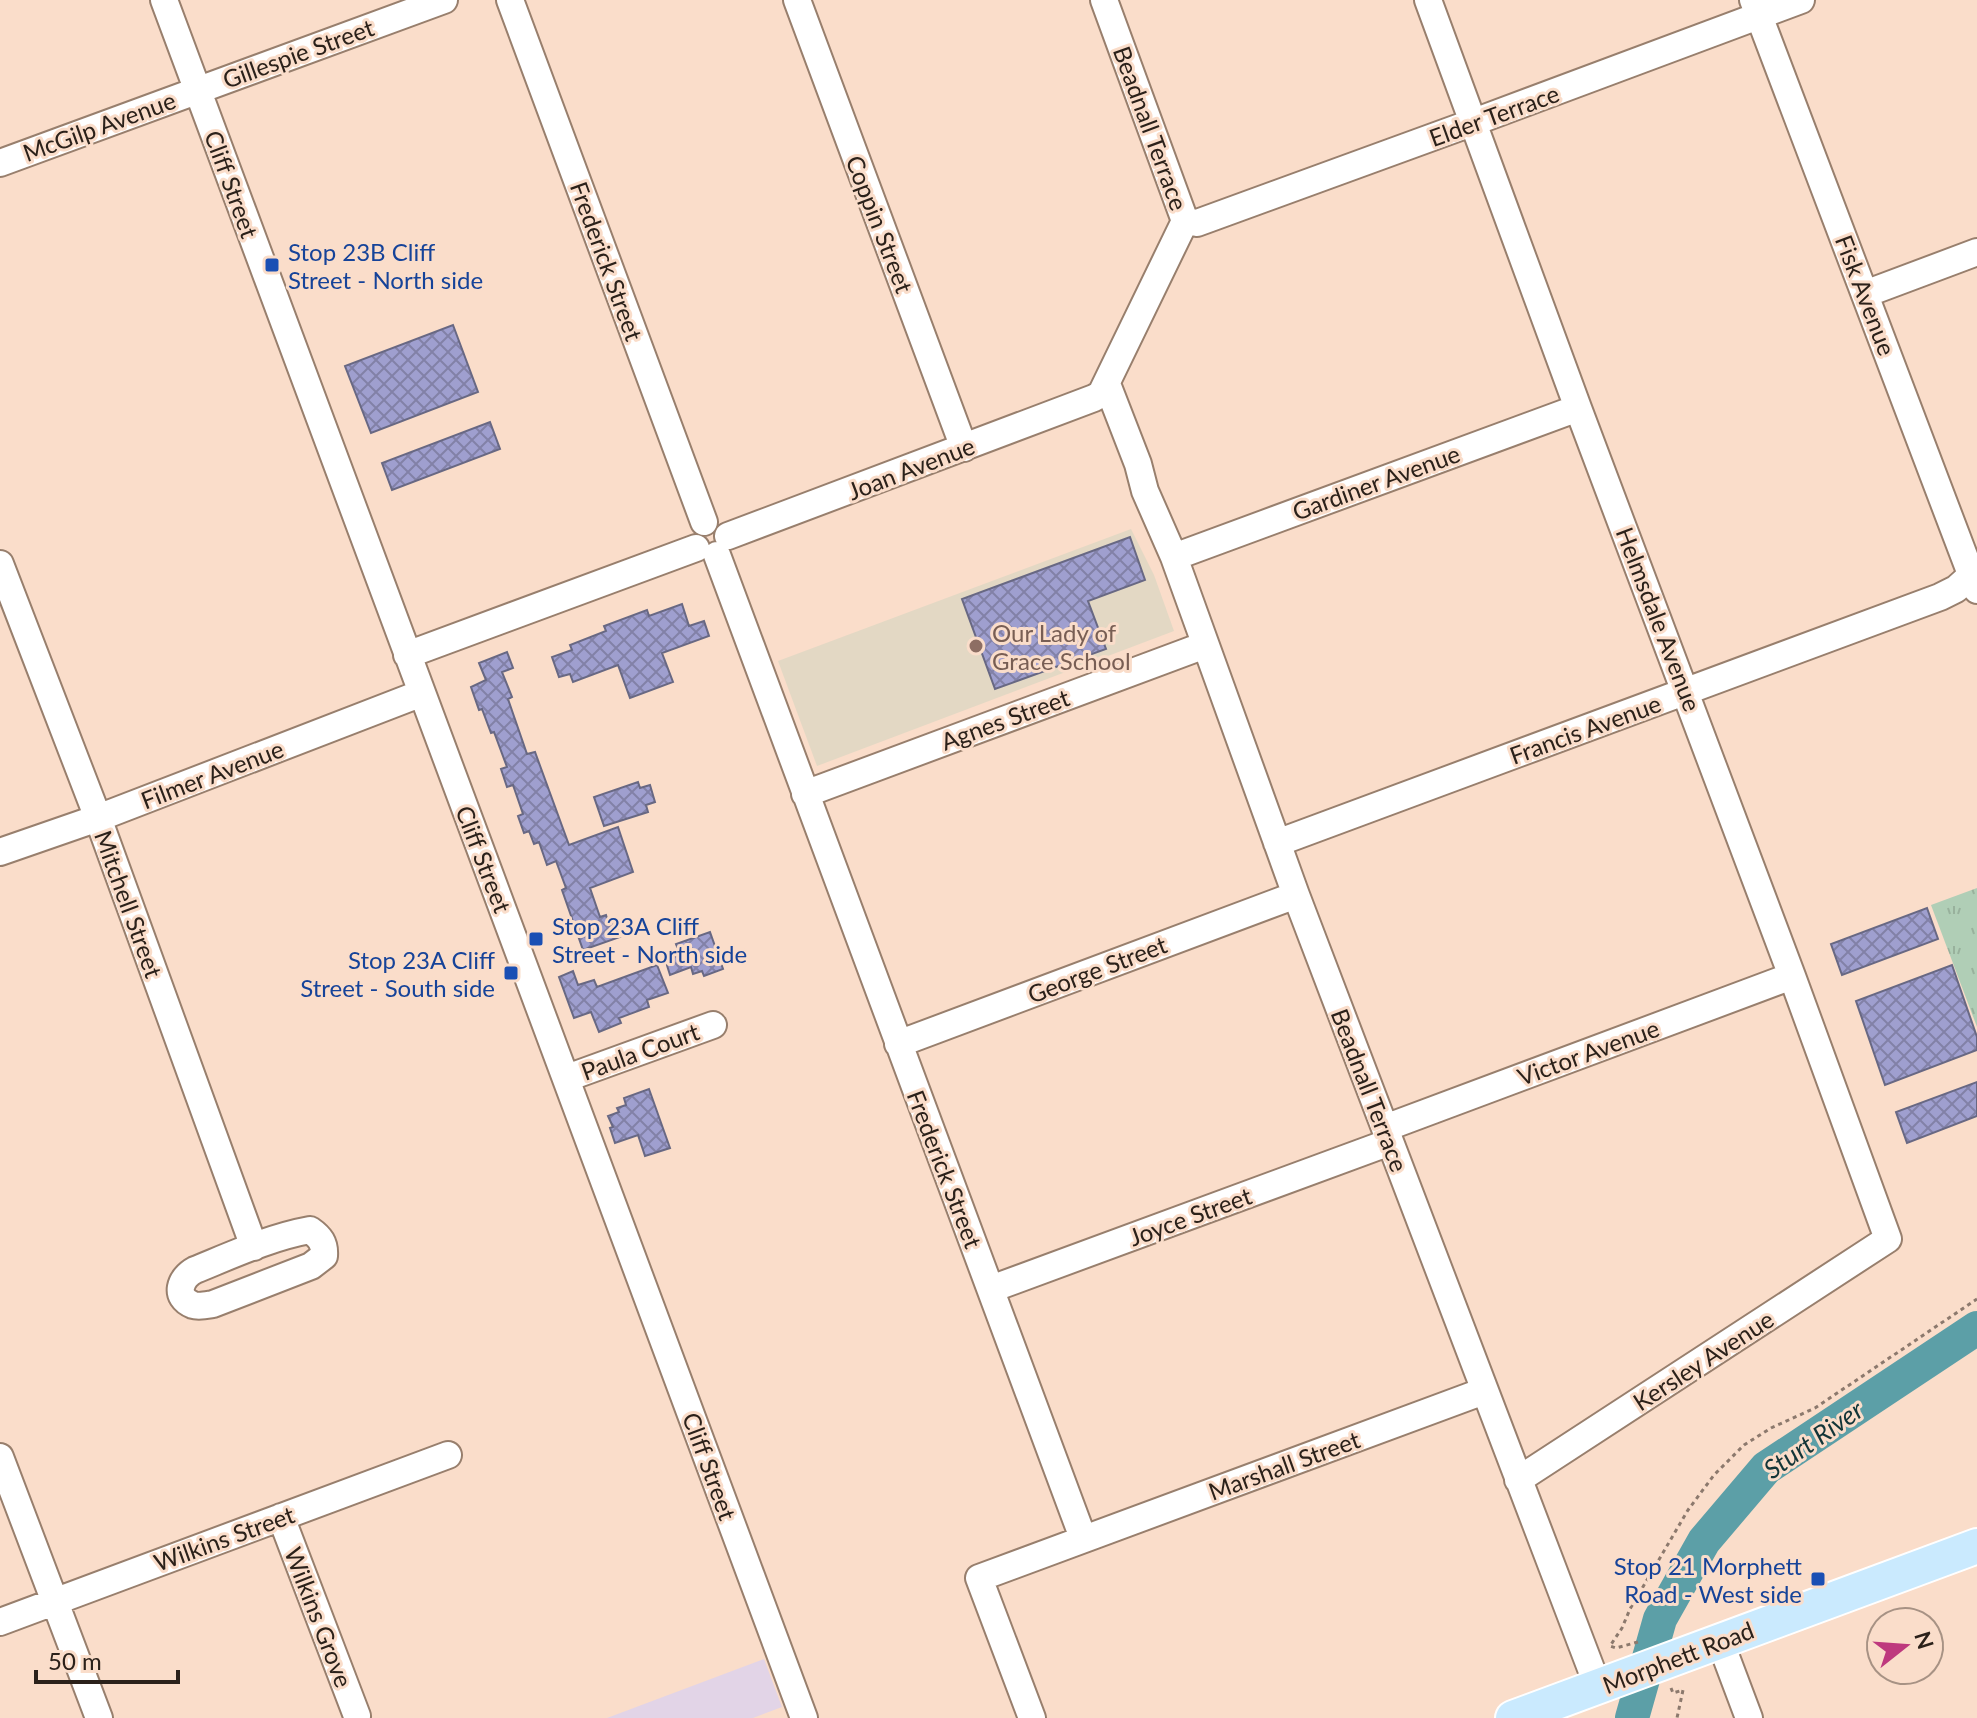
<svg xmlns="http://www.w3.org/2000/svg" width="1977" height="1718" font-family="Lato,sans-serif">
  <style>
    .commercial { fill: #e2d4e7 }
    .education { fill: #e3d8c4 }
    .park { fill: url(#park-tufts) }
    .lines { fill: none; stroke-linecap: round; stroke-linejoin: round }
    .river { stroke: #5c9fa7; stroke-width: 34 }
    .building { fill: url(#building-cross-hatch); stroke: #686883; stroke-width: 2 }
    .minor-casing { stroke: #987f6d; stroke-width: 30 }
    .major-casing { stroke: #fff; stroke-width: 38 }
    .path { stroke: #8c796d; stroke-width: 3; stroke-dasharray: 4 4; stroke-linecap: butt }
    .minor { stroke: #fff; stroke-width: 26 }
    .major { stroke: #caeafe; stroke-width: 34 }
    .transit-dot { fill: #1a4fb4; stroke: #faddca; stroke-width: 3 }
    .education-dot { fill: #8d6e63; stroke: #faddca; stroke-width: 3 }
    .labels { text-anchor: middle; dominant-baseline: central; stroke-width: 6; stroke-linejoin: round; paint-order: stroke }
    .street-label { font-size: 24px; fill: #2b211a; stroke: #faddca }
    .transit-label { font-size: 24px; fill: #164399; stroke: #faddca; text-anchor: start }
    .education-label { font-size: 24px; fill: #785e54; stroke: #faddca; text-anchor: start }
    .water-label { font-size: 26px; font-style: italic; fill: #123538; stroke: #faddca }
  </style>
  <defs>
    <pattern id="park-tufts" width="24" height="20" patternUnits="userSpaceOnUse" patternTransform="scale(2)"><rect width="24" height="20" fill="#b0ceb6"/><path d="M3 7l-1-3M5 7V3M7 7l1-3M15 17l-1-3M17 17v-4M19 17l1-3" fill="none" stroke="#98b19c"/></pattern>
    <pattern id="building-cross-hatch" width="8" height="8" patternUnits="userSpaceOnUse" patternTransform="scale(2)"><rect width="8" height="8" fill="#9f9fcf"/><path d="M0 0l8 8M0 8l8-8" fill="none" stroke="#8281a7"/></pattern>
  </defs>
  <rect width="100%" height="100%" fill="#faddca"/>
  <path class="commercial" d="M764,1659L782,1707L753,1718H607Z"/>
  <path class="education" d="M1131,529L1154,575L1174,631L817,766L778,661Z"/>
  <path class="park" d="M1977,888V1027L1931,905Z"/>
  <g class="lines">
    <path class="river" d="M1632,1718L1660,1619L1704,1541L1766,1468L1977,1328"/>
  </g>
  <path class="building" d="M453,325L478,392L371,433L345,366Z
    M490,422L500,449L392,490L382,463Z
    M1130,537L1145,580L1088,601L1106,649L995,689L962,599Z
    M682,604L689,626L704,621L709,636L662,653L673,682L630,698L618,665L573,682L570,674L559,677L552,657L572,650L570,645L606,631L604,626L647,610L649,616Z
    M507,652L513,668L502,672L512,697L508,699L527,754L535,752L569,845L618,827L633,872L590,888L600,917L606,915L608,922L614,919L620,937L583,950L562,890L566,888L556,861L547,865L539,842L534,844L529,831L524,833L518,816L523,814L513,785L507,787L501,769L507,767L494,732L491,733L482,709L479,710L471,687L486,680L479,663Z
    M638,782L640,788L650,785L655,802L646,805L648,812L604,826L594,797Z
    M1927,908L1938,939L1842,975L1831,944Z
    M710,932L723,969L704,976L702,971L693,974L691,967L670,975L665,959L680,954L676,944Z
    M657,965L668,993L647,1000L649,1007L619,1018L621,1023L599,1032L591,1012L574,1018L559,977L573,971L578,985L594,980L597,987Z
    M1952,965L1977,1037V1050L1885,1085L1856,1001Z
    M1977,1082V1116L1907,1143L1896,1112Z
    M649,1089L670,1148L645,1156L638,1135L615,1143L610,1128L613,1127L608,1116L619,1112L617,1108L626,1105L624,1098Z"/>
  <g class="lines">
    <defs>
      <path id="minor" d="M164,0L804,1718
        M510,0L704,522
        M797,0L964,448
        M1428,0L1578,408L1792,976L1888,1239L1518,1480
        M1753,0L1977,590
        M0,163L444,0
        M1185,221L1197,223L1474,122L1801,0
        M1865,294L1977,252
        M1107,384L1138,464L1145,491L1174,557L1296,895L1598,1687
        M728,536L1094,398L1101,394L1185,221L1104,0
        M717,555L1083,1538
        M1174,557L1578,408
        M0,564L98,818L254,1247
        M407,655L696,548
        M805,794L1205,645
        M1277,843L1940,597L1956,589L1977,570
        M0,852L98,818L422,693
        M898,1044L1296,895
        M567,1078L713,1025
        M1385,1128L1792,976
        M310,1230C320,1237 325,1243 324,1256L311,1266L213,1304C207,1305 199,1307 193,1305C173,1297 180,1278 195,1270C232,1255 271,1237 310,1230Z
        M991,1289L1390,1142
        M0,1457L99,1718
        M281,1517L357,1716
        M0,1622L448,1455
        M1720,1641L1749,1718
        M1032,1718L979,1578L1484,1391"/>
      <path id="major" d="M1513,1718L1977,1546"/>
    </defs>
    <use href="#minor" class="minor-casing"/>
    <use href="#major" class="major-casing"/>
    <path class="path" d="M1638,1642L1616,1648L1610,1646L1622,1628L1630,1609L1688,1510L1714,1475L1744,1445L1771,1428L1815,1408L1977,1299
      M1671,1688L1673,1693L1683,1690L1677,1718"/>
    <use href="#minor" class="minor"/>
    <use href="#major" class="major"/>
  </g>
  <g class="transit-dot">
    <rect x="264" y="257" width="16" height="16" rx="4"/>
    <rect x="528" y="931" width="16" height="16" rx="4"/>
    <rect x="503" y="965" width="16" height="16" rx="4"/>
    <rect x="1810" y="1571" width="16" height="16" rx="4"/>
  </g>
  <circle class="education-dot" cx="976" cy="646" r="8"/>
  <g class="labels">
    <g class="street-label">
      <text transform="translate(298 53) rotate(-20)">Gillespie Street</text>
      <text transform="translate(1494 115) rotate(-20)">Elder Terrace</text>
      <text transform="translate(99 126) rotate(-20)">McGilp Avenue</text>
      <text transform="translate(1151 128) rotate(70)">Beadnall Terrace</text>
      <text transform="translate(232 184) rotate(70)">Cliff Street</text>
      <text transform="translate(880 224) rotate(69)">Coppin Street</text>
      <text transform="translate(607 261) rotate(70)">Frederick Street</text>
      <text transform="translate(1866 295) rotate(69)">Fisk Avenue</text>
      <text transform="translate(911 468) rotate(-21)">Joan Avenue</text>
      <text transform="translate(1376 482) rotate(-20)">Gardiner Avenue</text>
      <text transform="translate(1659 619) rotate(69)">Helmsdale Avenue</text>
      <text transform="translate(1005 719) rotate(-20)">Agnes Street</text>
      <text transform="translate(1585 729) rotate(-20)">Francis Avenue</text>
      <text transform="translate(212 774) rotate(-21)">Filmer Avenue</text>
      <text transform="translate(484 859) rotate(69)">Cliff Street</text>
      <text transform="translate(129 904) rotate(70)">Mitchell Street</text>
      <text transform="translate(1097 969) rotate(-21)">George Street</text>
      <text transform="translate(640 1051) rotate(-20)">Paula Court</text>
      <text transform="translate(1588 1052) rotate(-20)">Victor Avenue</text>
      <text transform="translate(1370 1090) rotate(69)">Beadnall Terrace</text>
      <text transform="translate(945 1169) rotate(69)">Frederick Street</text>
      <text transform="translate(1190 1216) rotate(-20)">Joyce Street</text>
      <text transform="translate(1703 1360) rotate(-33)">Kersley Avenue</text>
      <text transform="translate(1284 1465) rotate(-20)">Marshall Street</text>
      <text transform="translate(710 1466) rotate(70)">Cliff Street</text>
      <text transform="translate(224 1538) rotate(-20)">Wilkins Street</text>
      <text transform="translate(319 1617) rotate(69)">Wilkins Grove</text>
      <text transform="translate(1678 1657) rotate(-21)">Morphett Road</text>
    </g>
    <g class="transit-label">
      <text x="288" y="251">Stop 23B Cliff<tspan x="288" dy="28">Street - North side</tspan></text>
      <text x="552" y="925">Stop 23A Cliff<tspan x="552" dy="28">Street - North side</tspan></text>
      <text x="495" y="959" text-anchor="end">Stop 23A Cliff<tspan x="495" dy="28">Street - South side</tspan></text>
      <text x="1802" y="1565" text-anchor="end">Stop 21 Morphett<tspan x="1802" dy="28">Road - West side</tspan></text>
    </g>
    <g class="education-label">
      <text x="992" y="632">Our Lady of<tspan x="992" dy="28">Grace School</tspan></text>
    </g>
    <g class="water-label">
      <text transform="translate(1813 1439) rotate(-35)">Sturt River</text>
    </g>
  </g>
  <g transform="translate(1905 1646) rotate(73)"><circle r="38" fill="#faddca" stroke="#a79284" stroke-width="2"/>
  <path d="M0-6L14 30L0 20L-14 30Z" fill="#be397e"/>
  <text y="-12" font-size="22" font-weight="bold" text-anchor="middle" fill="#2b211a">N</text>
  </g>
  <path d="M36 1670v12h142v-12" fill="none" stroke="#2b211a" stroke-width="4"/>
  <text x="48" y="1670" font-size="24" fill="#2b211a" stroke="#faddca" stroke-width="6" paint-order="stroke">50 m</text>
</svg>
